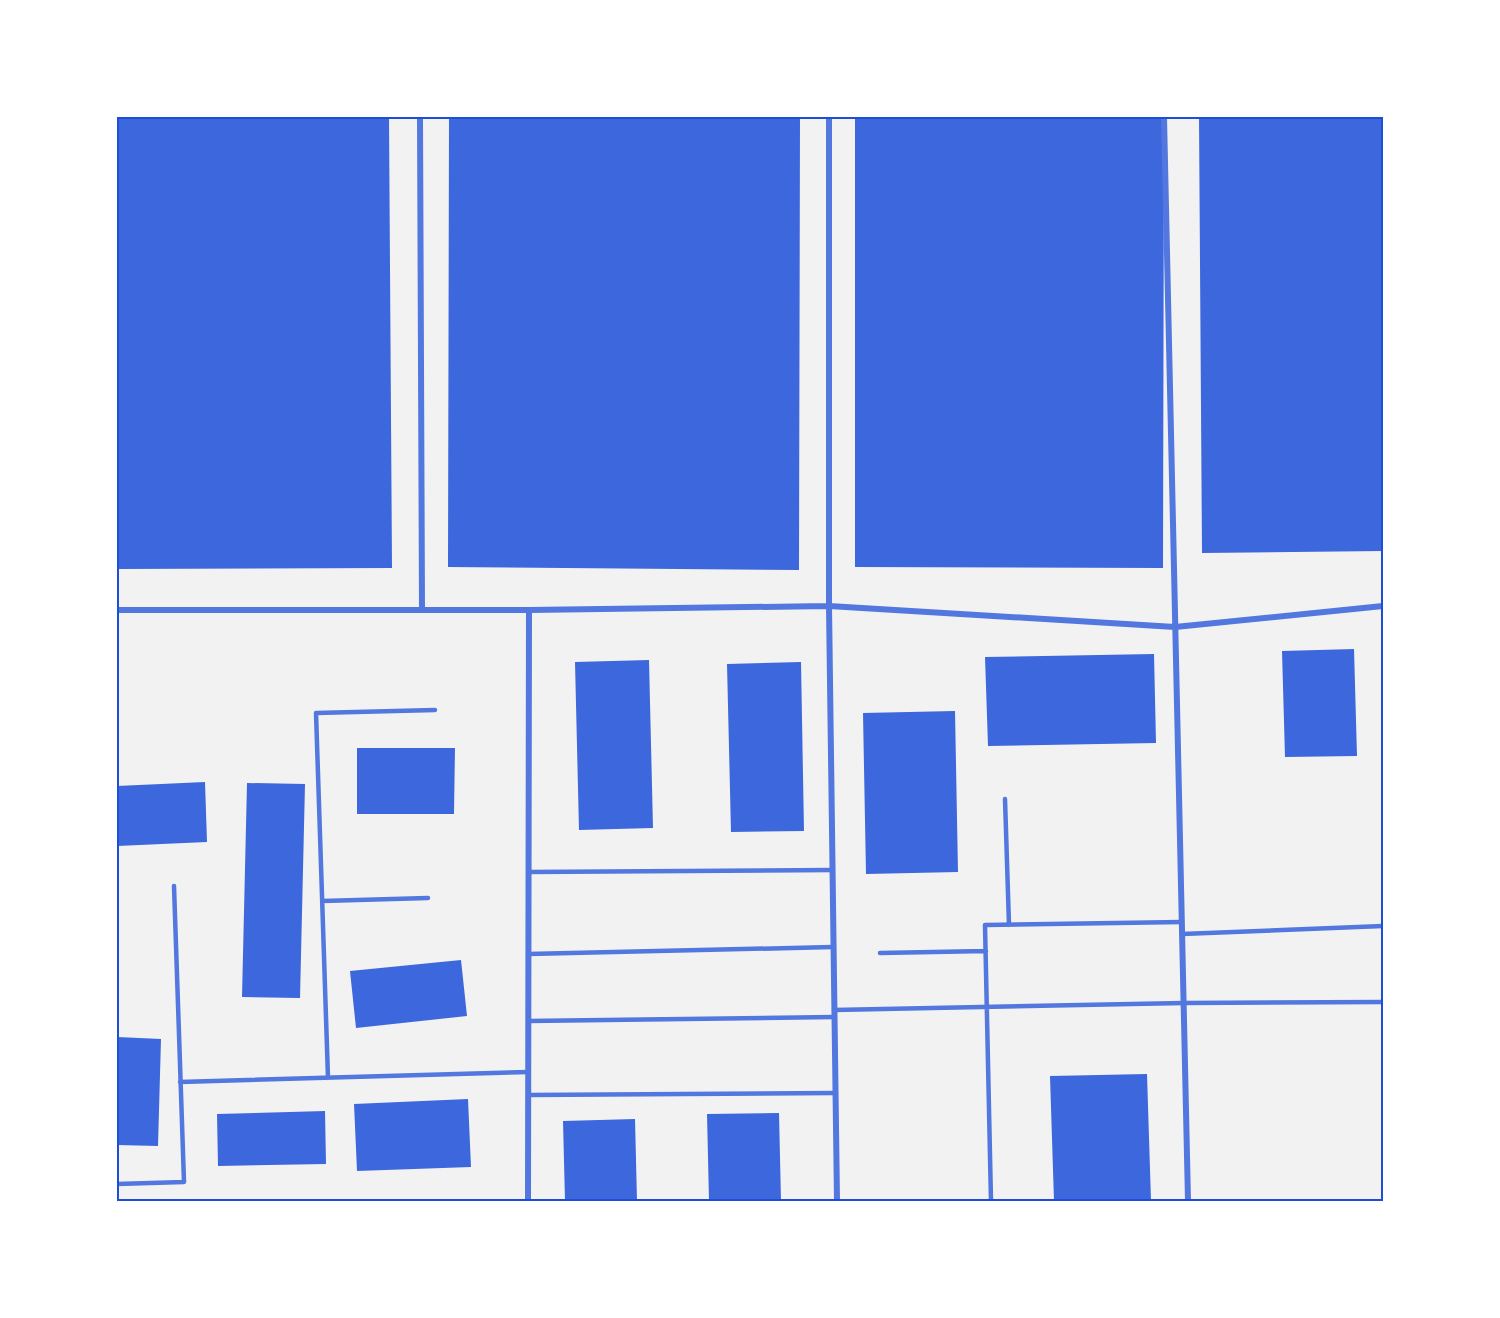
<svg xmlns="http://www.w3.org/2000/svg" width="1500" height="1318" font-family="'Zilla Slab',serif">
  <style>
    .building { fill: #3d67dc }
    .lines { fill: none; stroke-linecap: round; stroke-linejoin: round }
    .service { stroke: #5277de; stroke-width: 4.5 }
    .minor { stroke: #5277de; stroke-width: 6 }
    .neatline { fill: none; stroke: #1d4ed8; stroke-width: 2 }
  </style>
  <rect width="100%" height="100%" fill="#f2f2f2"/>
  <path class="building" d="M117,117H389L392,568L117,569Z
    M449,117H800L799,570L448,567Z
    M855,117H1164L1163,568L855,567Z
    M1199,117H1383V551L1202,553Z
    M1354,649L1357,756L1285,757L1282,651Z
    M1154,654L1156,743L988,746L985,657Z
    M649,660L653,828L579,830L575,662Z
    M801,662L804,831L731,832L727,664Z
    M955,711L958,872L866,874L863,713Z
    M357,748H455L454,814H357Z
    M205,782L207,842L117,846V786Z
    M247,783L305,784L300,998L242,997Z
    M461,960L467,1016L356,1028L350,971Z
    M117,1037L161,1039L158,1146L117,1145Z
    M1147,1074L1151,1201H1054L1050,1076Z
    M468,1099L471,1167L357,1171L354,1104Z
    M325,1111L326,1164L218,1166L217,1114Z
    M779,1113L781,1201H709L707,1114Z
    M635,1119L637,1201H565L563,1121Z"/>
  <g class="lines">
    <path class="service" d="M1005,799L1009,925
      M528,872L832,870
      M322,901L428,898
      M1182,934L1383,926
      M880,953L986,951
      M528,954L833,947
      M834,1010L1184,1003L1383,1002
      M528,1021L834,1017
      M328,1078L316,713L435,710
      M180,1082L528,1072
      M528,1095L835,1093
      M117,1184L184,1182L174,886
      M991,1201L985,925L1182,922"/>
    <path class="minor" d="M420,117L422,610
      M829,117V606L837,1201
      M1164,117L1188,1201
      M117,610H529L829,606L1175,627L1383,606
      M528,1201L529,610"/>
  </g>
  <rect width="1500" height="1318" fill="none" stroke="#ffffff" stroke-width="237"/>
  <rect x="118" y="118" width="1264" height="1082" class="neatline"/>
</svg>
